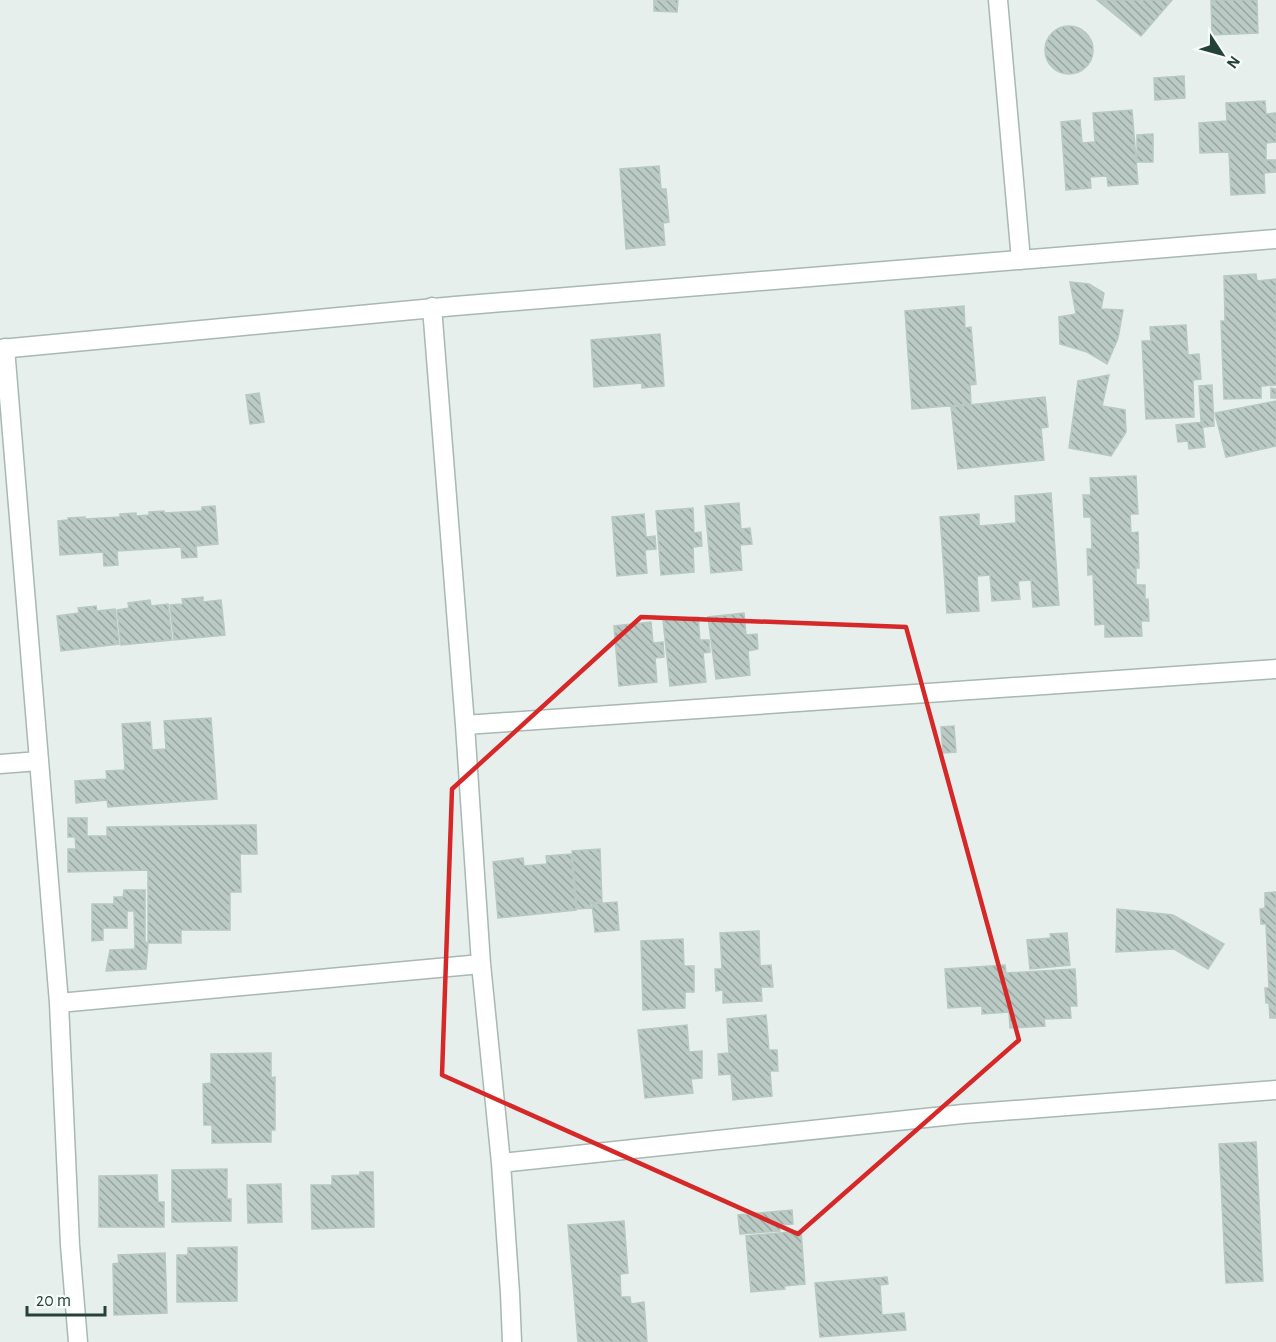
<svg xmlns="http://www.w3.org/2000/svg" width="1276" height="1342" font-family="'Alegreya Sans',sans-serif">
  <style>
    .building { fill: url(#building-back-hatch); stroke: #b8c9c2; stroke-width: 1.5 }
    .lines { fill: none; stroke-linecap: round; stroke-linejoin: round }
    .minor-casing { stroke: #a8b8b2; stroke-width: 21 }
    .minor { stroke: #fff; stroke-width: 18 }
    .marked { fill: none; stroke: #d62828; stroke-width: 4.5; stroke-linejoin: round }
  </style>
  <defs>
    <pattern id="building-back-hatch" width="6" height="6" patternUnits="userSpaceOnUse" patternTransform="scale(1.5)"><rect width="6" height="6" fill="#bbcac4"/><path d="M-1 5l2 2M0 0l6 6M5-1l2 2" fill="none" stroke="#98a6a0"/></pattern>
  </defs>
  <rect width="100%" height="100%" fill="#e6efeb"/>
  <path class="building" d="M654,0H678L677,12L654,11Z
    M1097,0H1172L1141,36Z
    M1211,0H1257L1258,33L1212,35Z
    M1045 50a24 24 0 1 1 48 0a24 24 0 1 1-48 0Z
    M1184,76L1185,98L1155,100L1154,78Z
    M1265,101L1266,114L1276,113V142L1266,143V160H1276V172L1264,173L1265,193L1231,195L1229,152L1200,153L1199,123L1227,121L1226,103Z
    M1132,110L1138,184L1108,186L1107,176L1090,177L1091,188L1066,190L1061,122L1080,120L1082,143L1095,142L1093,113Z
    M1153,134V162H1137V135Z
    M659,166L661,189H666L669,222L663,223L665,245L626,249L620,169Z
    M1256,274L1257,281L1276,279V385L1261,386V398L1224,399L1221,321H1225L1224,276Z
    M1070,282L1089,284L1104,293L1101,309L1123,310L1118,338L1107,364L1087,352L1060,344L1059,317L1076,314Z
    M964,306L965,328L971,327L976,384L970,385L971,404L912,409L905,311Z
    M1186,325L1188,355L1199,354L1201,379L1193,380L1194,417L1146,419L1142,341H1151L1150,327Z
    M660,334L664,386L642,388V383L594,387L591,340Z
    M1109,375L1102,406L1125,410L1126,432L1111,456L1069,448L1078,381Z
    M1212,385L1214,426L1204,427L1203,420L1201,421L1199,386Z
    M1271,388L1276,389V398H1271Z
    M259,393L264,422L250,424L246,395Z
    M1045,397L1048,427L1041,428L1044,460L958,469L951,407Z
    M1276,401V446L1226,457L1215,413Z
    M1202,422L1205,447L1189,449L1188,441L1178,442L1176,425Z
    M1136,476L1138,514H1130L1131,533L1138,532L1139,568H1136V585H1145V600L1148,599L1149,621H1141L1142,636L1105,637V624L1095,625L1093,574L1088,575L1087,549H1092L1091,517H1084L1083,495H1091L1090,478Z
    M1051,493L1059,605L1033,607L1031,580L1018,581L1020,599L992,601L990,575L977,576L979,611L947,613L940,517L979,514V526L1016,523L1015,496Z
    M739,503L741,529L750,528L752,544L740,545L742,570L711,573L705,506Z
    M215,506L218,544L196,546L197,557L182,558L181,547L117,551L118,565L104,566L103,552L60,555L58,521L68,520V518L85,517V519L120,517V514L136,513V516L149,515V512L164,511V513L202,511V507Z
    M693,508L694,533L701,532L702,546L693,547L694,572L661,575L656,511Z
    M644,514L646,537L655,536L656,549L645,550L647,573L617,576L612,517Z
    M203,597V602L221,600L225,635L174,640L170,605L183,604L182,599Z
    M150,600L151,606L168,604L172,640L121,645L117,610L129,608L128,603Z
    M96,606L97,611L115,609L119,644L61,651L57,616L79,613L78,608Z
    M744,613L746,635L757,634L758,649L748,651L750,675L716,679L708,617Z
    M698,617L700,640H709L710,652L703,653L706,682L670,686L663,620Z
    M651,622L653,643L663,642L664,657L655,658L657,682L619,686L614,626Z
    M211,718L217,799L108,807L107,800L76,803L75,781L107,779L106,771L125,770L122,724L150,722L152,750L166,749L164,721Z
    M954,726L956,752L943,753L941,727Z
    M68,818H87V836H107V827L256,825L257,854H240L241,892H230V930H181V943H148V870L68,872V849H76L75,837H68Z
    M600,849L602,902L590,903L591,908L577,909L572,851Z
    M571,854L576,910L498,918L493,862L523,858L524,866L547,864L546,856Z
    M124,890H145V941L148,945L146,969L106,971L110,950L135,949L134,911H127V928H103V940L92,941V904H114V897H123Z
    M1276,892V1018H1270L1269,1003H1266L1265,988H1269L1266,924H1261L1260,909L1265,908V893Z
    M617,902L619,930L595,932L592,904Z
    M1117,909L1173,915L1224,944L1208,969L1174,949L1116,952Z
    M759,931L760,966L771,965L773,987H761L762,1001L723,1003V990L716,991L715,969H722L720,933Z
    M1067,933L1070,965L1030,969L1027,940L1051,938L1050,934Z
    M683,939L684,966H694V992H685V1008L643,1010L641,941Z
    M1005,965L1006,973L1075,969L1077,1006H1070L1071,1018L1044,1019L1045,1026L1010,1028L1009,1012L982,1014V1006L948,1008L945,969Z
    M766,1015L769,1050H777L778,1071H770L772,1096L733,1100L731,1074L719,1075L718,1054L729,1053L727,1019Z
    M687,1025L689,1052L702,1051V1078L691,1079L693,1093L645,1098L638,1030Z
    M271,1053V1078L275,1077V1130H271V1142L212,1143V1125H204L203,1084L211,1083V1054Z
    M1256,1142L1263,1281L1226,1283L1219,1144Z
    M227,1169V1199H231V1221L172,1222V1170Z
    M360,1172H373L374,1227L312,1229L311,1185H332V1176L360,1175Z
    M157,1175L158,1202H164V1227H99V1176Z
    M281,1184L282,1222L248,1223L247,1185Z
    M792,1210L793,1224L779,1225L780,1231L740,1234L738,1215Z
    M624,1221L628,1273L620,1274L621,1297H630L631,1304L644,1302L647,1342H578L568,1225Z
    M801,1231L805,1284L784,1286L785,1289L751,1292L746,1236Z
    M237,1247V1301L177,1302V1255H188V1248Z
    M165,1253L167,1313L114,1315L113,1264L119,1263L118,1255Z
    M887,1277L888,1284L880,1285L882,1315L904,1313L906,1330L820,1337L815,1283Z"/>
  <g class="lines">
    <defs>
      <path id="minor" d="M998,0L1021,260
        M432,307L465,725L481,964L501,1163L510,1293L512,1342
        M5,348L59,1003L70,1245L78,1342
        M0,349C152,336 303,319 455,306C728,282 1002,262 1276,239
        M465,725L1276,669
        M0,764L39,761
        M59,1003L481,964
        M501,1163L963,1114L1276,1090"/>
    </defs>
    <use href="#minor" class="minor-casing"/>
    <use href="#minor" class="minor"/>
  </g>
  <path class="marked" d="M641,617L906,627L1019,1040L798,1234L442,1075L452,789Z"/>
  <g transform="translate(1222 54) rotate(126)" stroke="#f7fbf9" stroke-width="4.5" paint-order="stroke">
  <path d="M0-4.5L10 22L0 15L-10 22Z" fill="#24423a"/>
  <text y="-9" font-size="16" font-weight="bold" text-anchor="middle" fill="#24423a">N</text>
  </g>
  <path d="M27 1306v9h78v-9" fill="none" stroke="#24423a" stroke-width="3"/>
  <text x="36" y="1306" font-size="18" fill="#24423a" stroke="#f7fbf9" stroke-width="4.5" paint-order="stroke">20 m</text>
</svg>
